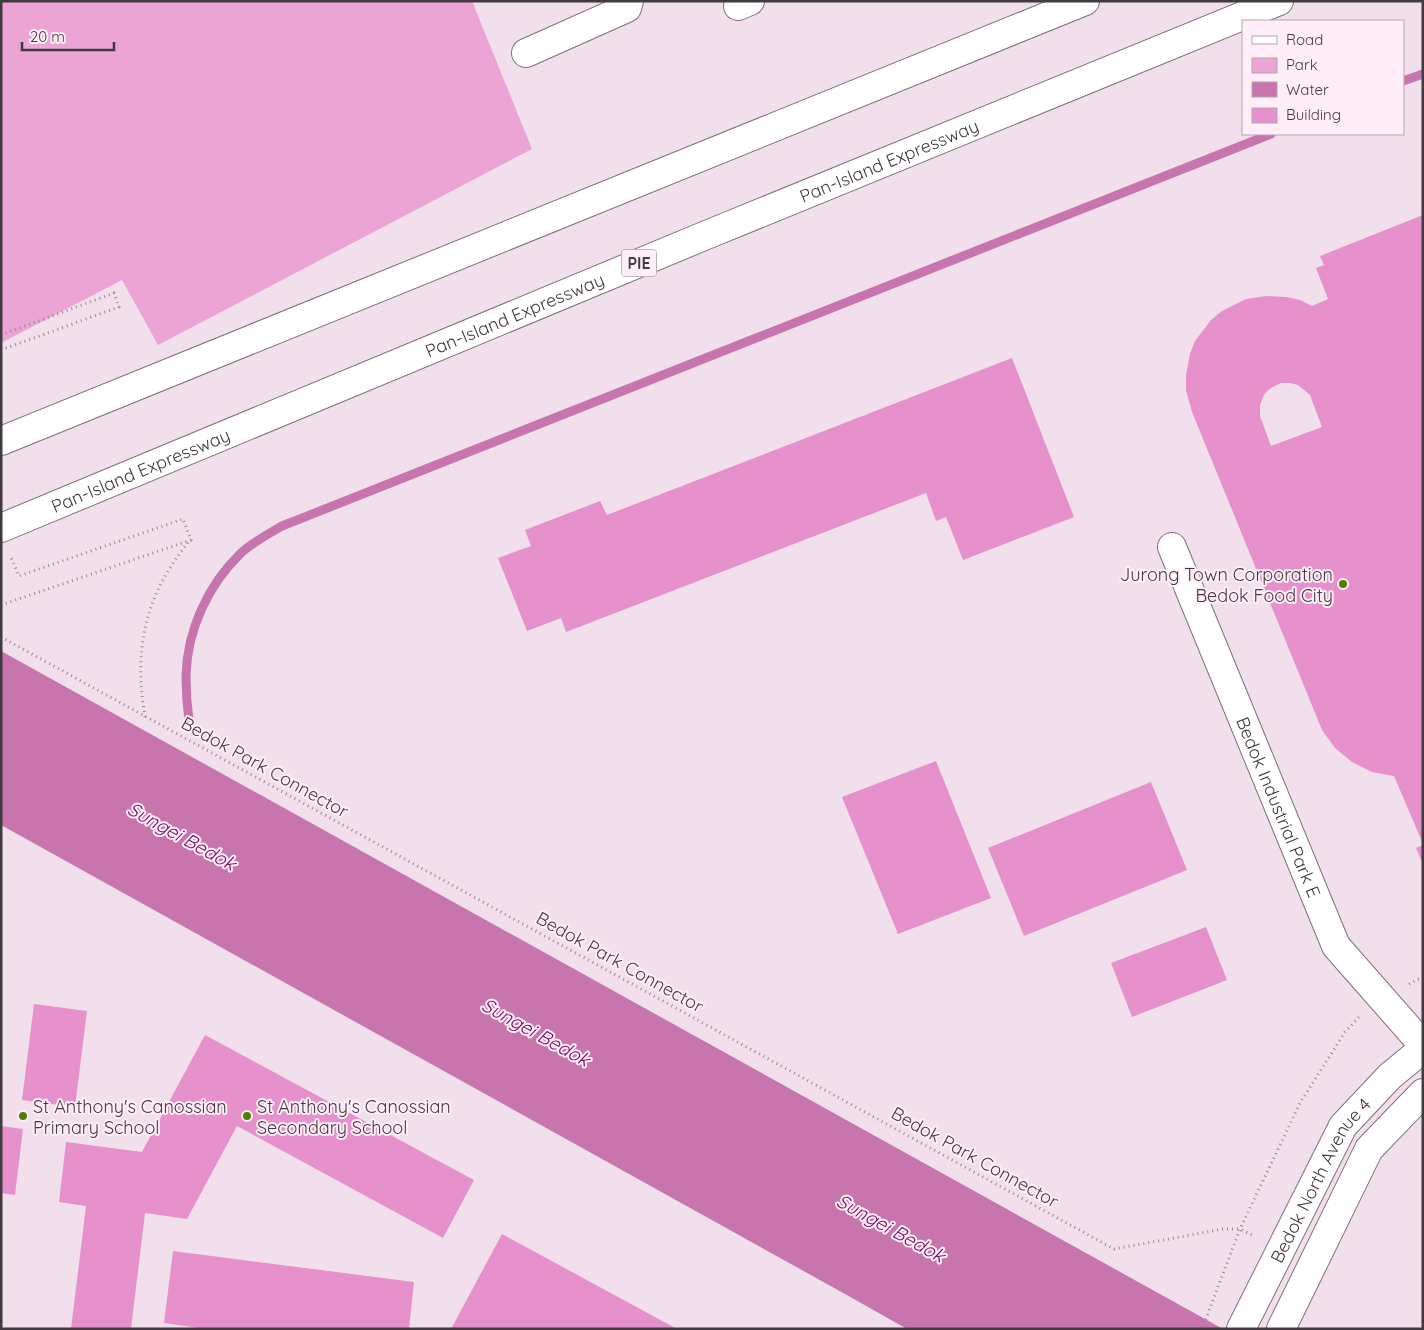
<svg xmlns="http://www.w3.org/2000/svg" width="1424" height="1330" font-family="Quicksand,sans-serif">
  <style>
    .green { fill: #eba4d3 }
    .water { fill: #c875ae }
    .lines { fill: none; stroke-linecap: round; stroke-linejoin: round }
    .stream { stroke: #c875ae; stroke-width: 9 }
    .building { fill: #e691cb; fill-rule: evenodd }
    .minor-casing { stroke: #7f7079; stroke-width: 30 }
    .highway-casing { stroke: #7f7079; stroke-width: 30 }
    .path { stroke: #958991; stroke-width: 3; stroke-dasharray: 1 4; stroke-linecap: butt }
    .minor { stroke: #fff; stroke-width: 28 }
    .highway { stroke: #fff; stroke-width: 28 }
    .poi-dot { fill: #527e03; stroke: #ffedf8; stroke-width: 2 }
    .labels { text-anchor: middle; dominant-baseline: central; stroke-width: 4; stroke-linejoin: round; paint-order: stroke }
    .shield { fill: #ffedf8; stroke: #7a7076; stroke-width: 1 }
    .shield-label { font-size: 16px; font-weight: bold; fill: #413a3e }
    .street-label { font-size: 18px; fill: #413a3e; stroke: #ffedf8 }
    .poi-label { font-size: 18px; fill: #413a3e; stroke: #ffedf8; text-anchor: start }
    .water-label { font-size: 19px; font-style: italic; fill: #740d5d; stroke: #ffedf8 }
  </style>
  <rect width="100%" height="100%" fill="#f1e0eb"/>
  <path class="green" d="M1,1H472L532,149L158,345L122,280L1,343Z"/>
  <path class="water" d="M1,651L1223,1329H907L845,1294L1,825Z"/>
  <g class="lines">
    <path class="stream" d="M1403,81L1423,74
      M189,721C187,706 186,691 186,676C187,630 208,585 241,553C253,542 268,534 282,526L1271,134"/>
  </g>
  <path class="building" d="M1423,215V844L1394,776L1372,772L1352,762L1335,748L1322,730L1192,412L1186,390V375L1190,354L1195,341L1211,320L1222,311L1246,299L1266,296L1287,297L1300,300L1312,306L1328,299L1316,268L1324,265L1320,256ZM1281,383H1290L1298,385L1310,395L1322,427L1271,446L1260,416V405L1263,397L1266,392L1271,388Z
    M1012,358L1074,517L963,560L946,517L936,521L926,493L566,632L561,618L527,631L498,558L531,546L525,530L600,501L607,515Z
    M936,761L991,898L898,934L842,797Z
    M1151,782L1187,870L1024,936L988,848Z
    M1423,845V864L1416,848Z
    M1206,927L1227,980L1132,1017L1111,963Z
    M34,1004L87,1011L75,1107L22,1100Z
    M205,1035L474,1180L443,1238L237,1126L187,1219L145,1213L131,1329H71L86,1206L59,1202L66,1142L142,1152Z
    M1,1126L23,1129L15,1195L1,1193Z
    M502,1234L677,1329H451Z
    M173,1251L414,1282L409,1329H206L164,1323Z"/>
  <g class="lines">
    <defs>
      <g id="minor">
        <path d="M738,6L750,1"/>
        <path d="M526,53L627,8L629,1"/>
        <path id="s1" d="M1172,547L1336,946L1423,1045"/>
        <path id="s2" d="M1241,1329L1343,1126L1390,1076L1423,1049"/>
        <path d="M1281,1329L1369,1149L1423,1093"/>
      </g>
      <g id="highway">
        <path d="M1,441L1085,1"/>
        <path id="s3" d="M1,528L704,236L1279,1"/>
      </g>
    </defs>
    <use href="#minor" class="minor-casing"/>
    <use href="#highway" class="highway-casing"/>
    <path class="path" d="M1,335L114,293L119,307L1,350
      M1,605L191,540L183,519L19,576L10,555
      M1,637L1114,1249L1223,1229H1240L1254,1236
      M145,717C143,704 141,691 141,678C139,640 149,600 170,568C176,558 183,549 190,540
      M1409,984L1423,977
      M1202,1329L1240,1229L1300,1103L1345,1032L1360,1016"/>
    <use href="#minor" class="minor"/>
    <use href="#highway" class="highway"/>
  </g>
  <g class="poi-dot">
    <circle cx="1343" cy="584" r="5"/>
    <circle cx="23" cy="1116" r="5"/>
    <circle cx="247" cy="1116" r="5"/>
  </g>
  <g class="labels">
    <rect class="shield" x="621.5" y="249.5" width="35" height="27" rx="4"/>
    <g class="shield-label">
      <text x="639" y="263">PIE</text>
    </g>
    <g class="street-label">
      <text stroke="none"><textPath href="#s3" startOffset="961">Pan-Island Expressway</textPath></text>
      <text stroke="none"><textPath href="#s3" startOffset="556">Pan-Island Expressway</textPath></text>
      <text stroke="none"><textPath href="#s3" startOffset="151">Pan-Island Expressway</textPath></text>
      <text transform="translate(265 767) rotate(29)">Bedok Park Connector</text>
      <text stroke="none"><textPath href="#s1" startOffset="281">Bedok Industrial Park E</textPath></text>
      <text transform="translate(620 962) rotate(29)">Bedok Park Connector</text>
      <text transform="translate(975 1157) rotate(29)">Bedok Park Connector</text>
      <text stroke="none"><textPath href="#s2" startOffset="169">Bedok North Avenue 4</textPath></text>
    </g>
    <g class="poi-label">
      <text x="1333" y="574" text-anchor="end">Jurong Town Corporation<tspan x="1333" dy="21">Bedok Food City</tspan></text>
      <text x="33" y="1106">St Anthony's Canossian<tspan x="33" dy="21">Primary School</tspan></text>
      <text x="257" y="1106">St Anthony's Canossian<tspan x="257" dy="21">Secondary School</tspan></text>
    </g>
    <g class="water-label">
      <text transform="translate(182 836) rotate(29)">Sungei Bedok</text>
      <text transform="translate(536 1032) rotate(29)">Sungei Bedok</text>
      <text transform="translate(891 1228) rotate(29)">Sungei Bedok</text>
    </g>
  </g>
  <rect width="1424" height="1330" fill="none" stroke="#413a3e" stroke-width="5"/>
  <rect x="1242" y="20" width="162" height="115" fill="#ffedf8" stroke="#b3a5ae"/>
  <rect x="1252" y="36" width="25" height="8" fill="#ffffff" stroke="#b3a5ae"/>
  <text x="1286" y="45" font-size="15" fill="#413a3e">Road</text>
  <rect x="1252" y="58" width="25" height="15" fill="#eba4d3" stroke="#b3a5ae"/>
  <text x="1286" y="70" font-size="15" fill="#413a3e">Park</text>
  <rect x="1252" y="82" width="25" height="15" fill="#c875ae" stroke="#b3a5ae"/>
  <text x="1286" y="95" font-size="15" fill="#413a3e">Water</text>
  <rect x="1252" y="108" width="25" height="15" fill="#e691cb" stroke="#b3a5ae"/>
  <text x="1286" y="120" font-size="15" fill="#413a3e">Building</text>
  <path d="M22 42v8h92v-8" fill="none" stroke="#413a3e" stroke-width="2.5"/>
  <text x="30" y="42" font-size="15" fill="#413a3e" stroke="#ffedf8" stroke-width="4" paint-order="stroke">20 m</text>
</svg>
